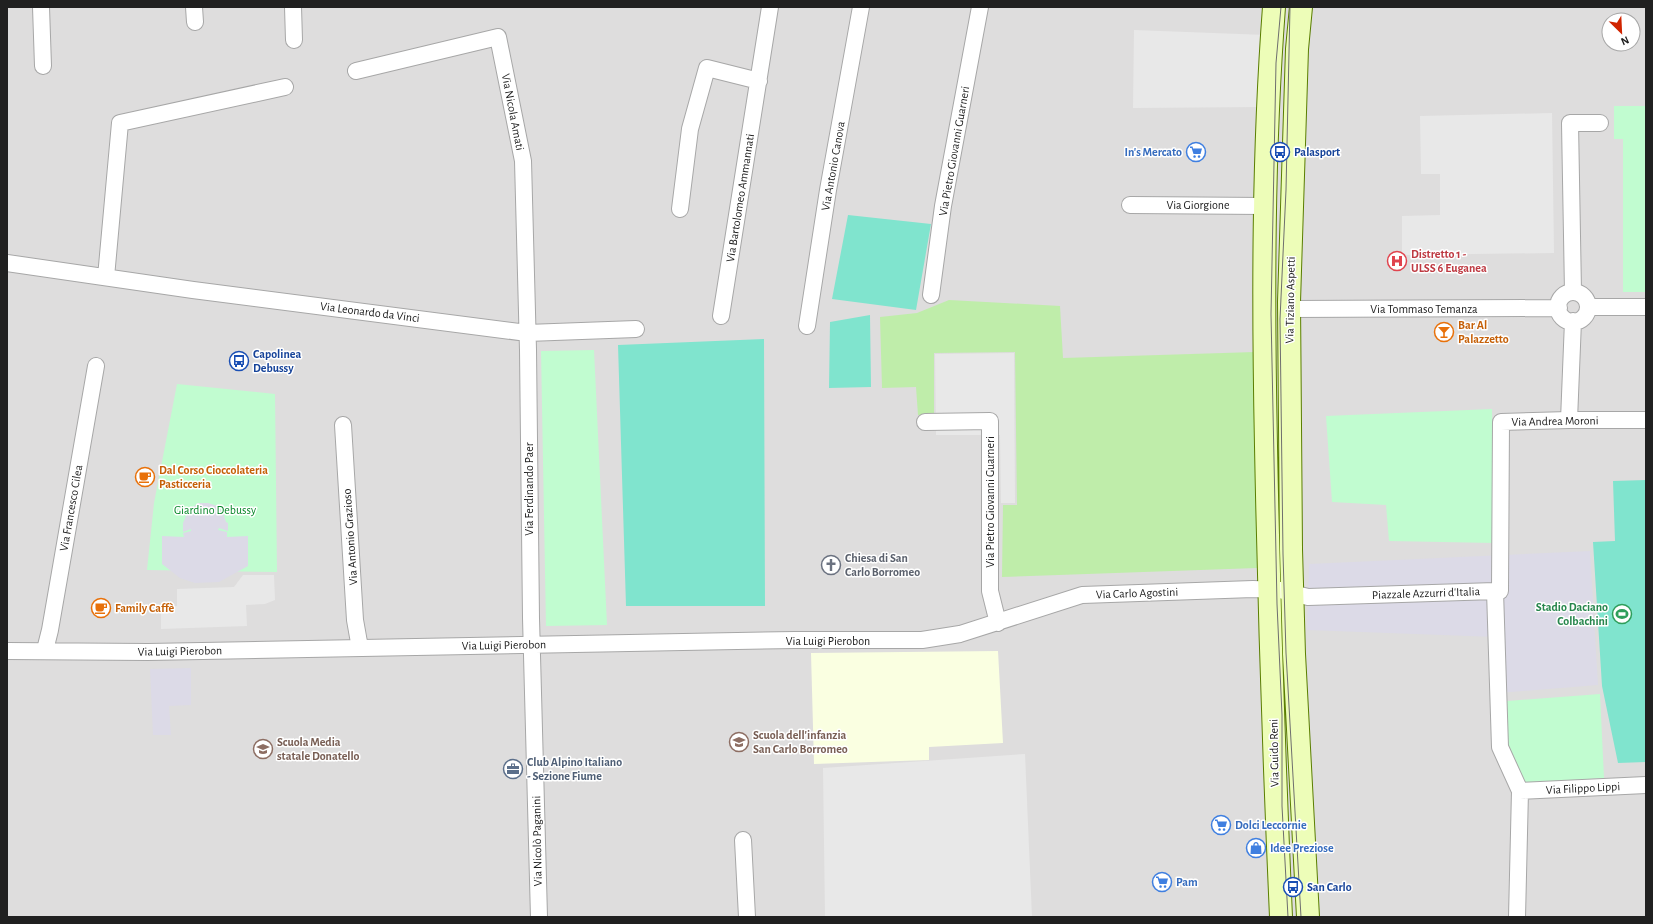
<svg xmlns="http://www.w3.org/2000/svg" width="1653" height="924" font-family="'Alegreya Sans',sans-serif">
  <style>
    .residential { fill: #dedddd; fill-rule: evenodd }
    .education { fill: #faffe1 }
    .grass { fill: #bfedaa }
    .park { fill: #c1fcd0 }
    .pitch { fill: #80e4ce }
    .parking { fill: #e8e8e8 }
    .plaza { fill: #dcdae7 }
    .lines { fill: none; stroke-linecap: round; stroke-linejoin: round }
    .street-casing { stroke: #a7a7a7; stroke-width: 18 }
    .secondary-casing { stroke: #5a7e00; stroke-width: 24 }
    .street { stroke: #fff; stroke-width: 16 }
    .secondary { stroke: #edfdb8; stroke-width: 22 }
    .tram { stroke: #6e6e6e; stroke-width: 1 }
    .labels { text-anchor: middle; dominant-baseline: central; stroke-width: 3; stroke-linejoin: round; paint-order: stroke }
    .street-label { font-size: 12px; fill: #202020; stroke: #fff }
    .shop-label { font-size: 12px; font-weight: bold; fill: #366cbe; stroke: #fff; text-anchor: start }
    .transit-label { font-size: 12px; font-weight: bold; fill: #164399; stroke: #fff; text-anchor: start }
    .health-label { font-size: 12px; font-weight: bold; fill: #be3a42; stroke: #fff; text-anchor: start }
    .food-label { font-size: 12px; font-weight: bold; fill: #c56008; stroke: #fff; text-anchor: start }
    .park-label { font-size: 12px; fill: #068627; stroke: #fff }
    .worship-label { font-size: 12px; font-weight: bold; fill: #5b616d; stroke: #fff; text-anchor: start }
    .leisure-label { font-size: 12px; font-weight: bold; fill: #27864d; stroke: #fff; text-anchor: end }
    .education-label { font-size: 12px; font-weight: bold; fill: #785e54; stroke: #fff; text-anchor: start }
    .service-label { font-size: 12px; font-weight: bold; fill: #4e5e75; stroke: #fff; text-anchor: start }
  </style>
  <rect width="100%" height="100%" fill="#f1efe6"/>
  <path class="residential" d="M7,7H1646V917H7ZM1609,20H1633V44H1609Z"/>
  <path class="education" d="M998,651L1003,743L929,747V760L814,764L811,653Z"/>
  <path class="grass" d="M949,300L1060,306L1063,358L1255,352L1257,568L1002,577L1003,505H1017L1015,352L934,353V415H918L916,387L882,388L880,317L917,313Z"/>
  <path class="park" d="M1614,106H1646V292H1623V139H1614Z
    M594,350L607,625L546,626L541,351Z
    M177,384L275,394L277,572L147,570L154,503Z
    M1492,409L1495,543L1389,541L1386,505L1332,502L1326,416Z
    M1600,694L1604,778L1524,783L1508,748L1507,701Z"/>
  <path class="pitch" d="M848,215L931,224L916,310L832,299Z
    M870,315L871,387L829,388L830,322Z
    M764,339L765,606H626L618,345Z
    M1646,480V762L1618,763L1602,686L1593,542L1615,541L1613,481Z"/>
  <path class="parking" d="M1134,30L1266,35L1261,107L1133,108Z
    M1552,113L1554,253L1402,255V216L1440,215V174H1421L1420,116Z
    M1014,353L1015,503H1001L1000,435H936L935,354Z
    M243,575H274L275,600L265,604L246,605L247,626L161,629V607L177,606V589L234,587Z
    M1025,754L1032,917H825L823,768Z"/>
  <path class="plaza" d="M198,503H208L217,506L223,513L226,522L228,523V531L219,528L218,530L227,532V537L248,536V566L219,582L195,583L180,578L162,564V536L184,537L183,533L191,531V529L183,532V523L188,511Z
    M1590,551L1598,685L1499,693L1496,637L1307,630L1309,564Z
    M191,668V705L169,706L171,735H153L150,669Z"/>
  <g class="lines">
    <defs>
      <path id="street" d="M41,7L43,66
        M194,7L195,22
        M293,7L294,40
        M356,71L498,37L523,161L528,350L531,618L539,917
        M1130,205L1265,206
        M680,209L690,129L707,68L759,81
        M7,263L193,290L527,333L636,329
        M106,277L120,123L285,87
        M1573,292L1570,123H1600
        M1558 307a15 15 0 1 1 30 0a15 15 0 1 1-30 0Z
        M931,295L943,206L980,7
        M1588,307H1646
        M1289,309L1559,308
        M721,316L770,7
        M807,326L828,190L861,7
        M1569,420L1573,321
        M925,422L990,421V591L998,623
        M343,425L355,620L360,648
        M1500,591L1501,422L1569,420H1646
        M45,650L50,630L96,366
        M7,651L148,652L795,640H922L960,634L1082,595L1253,589L1280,590L1308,597L1495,591L1500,747L1520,791L1517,917
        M1520,791L1646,785
        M743,840L747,917"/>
      <path id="secondary" d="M1274,7C1263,153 1263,299 1266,446C1269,603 1274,760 1281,917
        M1301,7L1297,49L1289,302L1291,549L1294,654L1308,917"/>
    </defs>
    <use href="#street" class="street-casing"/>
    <use href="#secondary" class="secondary-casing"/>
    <use href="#street" class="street"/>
    <use href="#secondary" class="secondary"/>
    <path class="tram" d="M1281,7L1276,63L1271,314L1277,604L1282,715V806L1288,917
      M1290,7L1286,190L1280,319L1283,554L1286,653L1301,917"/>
  </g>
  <defs>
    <symbol id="supermarket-ring" viewBox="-11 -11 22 22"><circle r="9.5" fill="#fff" stroke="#3f7fe0" stroke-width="1.5"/><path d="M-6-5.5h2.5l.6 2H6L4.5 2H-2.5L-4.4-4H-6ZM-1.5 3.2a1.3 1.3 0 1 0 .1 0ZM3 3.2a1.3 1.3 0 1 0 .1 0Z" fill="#3f7fe0"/></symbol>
    <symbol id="bus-ring" viewBox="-11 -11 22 22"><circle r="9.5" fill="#fff" stroke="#1a4fb4" stroke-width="1.5"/><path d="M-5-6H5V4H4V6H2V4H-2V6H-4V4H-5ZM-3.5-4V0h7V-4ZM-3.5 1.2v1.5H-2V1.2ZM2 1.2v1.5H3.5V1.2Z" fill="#1a4fb4"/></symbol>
    <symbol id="hospital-ring" viewBox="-11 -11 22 22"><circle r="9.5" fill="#fff" stroke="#e0444e" stroke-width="1.5"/><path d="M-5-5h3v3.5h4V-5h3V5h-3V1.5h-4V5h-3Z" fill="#e0444e"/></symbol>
    <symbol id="bar-ring" viewBox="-11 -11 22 22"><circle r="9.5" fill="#fff" stroke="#e8710a" stroke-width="1.5"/><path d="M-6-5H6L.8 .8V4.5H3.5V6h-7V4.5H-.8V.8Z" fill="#e8710a"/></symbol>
    <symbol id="cafe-ring" viewBox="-11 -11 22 22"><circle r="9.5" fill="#fff" stroke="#e8710a" stroke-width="1.5"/><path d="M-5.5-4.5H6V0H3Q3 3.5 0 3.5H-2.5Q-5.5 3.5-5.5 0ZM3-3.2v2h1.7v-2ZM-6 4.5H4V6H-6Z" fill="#e8710a"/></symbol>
    <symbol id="church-ring" viewBox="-11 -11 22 22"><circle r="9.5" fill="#fff" stroke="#6b7280" stroke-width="1.5"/><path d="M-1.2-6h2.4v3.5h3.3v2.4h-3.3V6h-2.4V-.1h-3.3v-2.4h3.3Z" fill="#6b7280"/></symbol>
    <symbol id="stadium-ring" viewBox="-11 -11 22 22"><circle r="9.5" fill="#fff" stroke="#2e9e5b" stroke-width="1.5"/><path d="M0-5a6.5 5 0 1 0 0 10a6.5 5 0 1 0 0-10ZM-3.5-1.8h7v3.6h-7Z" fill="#2e9e5b"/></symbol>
    <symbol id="school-ring" viewBox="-11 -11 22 22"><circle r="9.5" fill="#fff" stroke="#8d6e63" stroke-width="1.5"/><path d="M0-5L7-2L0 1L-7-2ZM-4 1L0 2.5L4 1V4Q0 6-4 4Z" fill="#8d6e63"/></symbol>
    <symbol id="office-ring" viewBox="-11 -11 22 22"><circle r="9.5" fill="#fff" stroke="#5c6f8a" stroke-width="1.5"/><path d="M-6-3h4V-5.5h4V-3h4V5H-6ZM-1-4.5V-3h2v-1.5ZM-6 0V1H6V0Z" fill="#5c6f8a"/></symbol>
    <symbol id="shop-ring" viewBox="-11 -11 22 22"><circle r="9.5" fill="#fff" stroke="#3f7fe0" stroke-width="1.5"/><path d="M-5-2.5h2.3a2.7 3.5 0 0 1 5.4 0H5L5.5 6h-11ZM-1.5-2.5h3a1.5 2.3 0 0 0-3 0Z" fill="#3f7fe0"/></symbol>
  </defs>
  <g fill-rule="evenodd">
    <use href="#supermarket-ring" x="1185" y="141" width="22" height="22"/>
    <use href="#bus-ring" x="1269" y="141" width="22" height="22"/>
    <use href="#hospital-ring" x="1386" y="250" width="22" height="22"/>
    <use href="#bar-ring" x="1433" y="321" width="22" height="22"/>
    <use href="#bus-ring" x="228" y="350" width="22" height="22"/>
    <use href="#cafe-ring" x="134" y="466" width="22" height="22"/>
    <use href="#church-ring" x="820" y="554" width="22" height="22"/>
    <use href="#cafe-ring" x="90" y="597" width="22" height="22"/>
    <use href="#stadium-ring" x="1611" y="603" width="22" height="22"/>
    <use href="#school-ring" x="728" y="731" width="22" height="22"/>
    <use href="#school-ring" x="252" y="738" width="22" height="22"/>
    <use href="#office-ring" x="502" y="758" width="22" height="22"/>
    <use href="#supermarket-ring" x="1210" y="814" width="22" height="22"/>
    <use href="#shop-ring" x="1245" y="837" width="22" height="22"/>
    <use href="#supermarket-ring" x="1151" y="871" width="22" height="22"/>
    <use href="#bus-ring" x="1282" y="876" width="22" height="22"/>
  </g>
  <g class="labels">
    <g class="street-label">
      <text transform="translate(513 112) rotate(79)">Via Nicola Amati</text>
      <text transform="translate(954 151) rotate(-80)">Via Pietro Giovanni Guarneri</text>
      <text transform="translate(833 166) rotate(-80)">Via Antonio Canova</text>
      <text transform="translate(740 198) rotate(-81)">Via Bartolomeo Ammannati</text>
      <text x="1198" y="205">Via Giorgione</text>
      <text transform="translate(1290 300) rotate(-89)">Via Tiziano Aspetti</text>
      <text x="1424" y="309">Via Tommaso Temanza</text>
      <text transform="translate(370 312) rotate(7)">Via Leonardo da Vinci</text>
      <text transform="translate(1555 421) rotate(-1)">Via Andrea Moroni</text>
      <text transform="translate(529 489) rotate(-90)">Via Ferdinando Paer</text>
      <text transform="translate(990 502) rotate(-90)">Via Pietro Giovanni Guarneri</text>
      <text transform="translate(71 508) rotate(-80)">Via Francesco Cilea</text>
      <text transform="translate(350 537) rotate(-94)">Via Antonio Grazioso</text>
      <text transform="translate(1137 593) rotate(-2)">Via Carlo Agostini</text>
      <text transform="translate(1426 593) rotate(-2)">Piazzale Azzurri d'Italia</text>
      <text x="828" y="641">Via Luigi Pierobon</text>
      <text transform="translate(504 645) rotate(-1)">Via Luigi Pierobon</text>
      <text transform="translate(180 651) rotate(-1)">Via Luigi Pierobon</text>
      <text transform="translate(1274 753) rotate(-91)">Via Guido Reni</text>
      <text transform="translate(1583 788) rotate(-3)">Via Filippo Lippi</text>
      <text transform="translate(537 841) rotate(-91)">Via Nicolò Paganini</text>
    </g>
    <g class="shop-label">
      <text x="1182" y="152" text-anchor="end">In's Mercato</text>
      <text x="1235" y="825">Dolci Leccornie</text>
      <text x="1270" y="848">Idee Preziose</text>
      <text x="1176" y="882">Pam</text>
    </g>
    <g class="transit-label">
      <text x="1294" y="152">Palasport</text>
      <text x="253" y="354">Capolinea<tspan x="253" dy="14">Debussy</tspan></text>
      <text x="1307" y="887">San Carlo</text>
    </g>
    <g class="health-label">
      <text x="1411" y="254">Distretto 1 -<tspan x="1411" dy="14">ULSS 6 Euganea</tspan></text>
    </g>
    <g class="food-label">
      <text x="1458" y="325">Bar Al<tspan x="1458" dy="14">Palazzetto</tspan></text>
      <text x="159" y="470">Dal Corso Cioccolateria<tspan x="159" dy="14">Pasticceria</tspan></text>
      <text x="115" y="608">Family Caffè</text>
    </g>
    <g class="park-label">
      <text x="215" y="510">Giardino Debussy</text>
    </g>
    <g class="worship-label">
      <text x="845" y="558">Chiesa di San<tspan x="845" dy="14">Carlo Borromeo</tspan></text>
    </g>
    <g class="leisure-label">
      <text x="1608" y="607">Stadio Daciano<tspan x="1608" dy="14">Colbachini</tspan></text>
    </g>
    <g class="education-label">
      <text x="753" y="735">Scuola dell'infanzia<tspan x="753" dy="14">San Carlo Borromeo</tspan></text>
      <text x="277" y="742">Scuola Media<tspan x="277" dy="14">statale Donatello</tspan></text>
    </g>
    <g class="service-label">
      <text x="527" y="762">Club Alpino Italiano<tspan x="527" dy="14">- Sezione Fiume</tspan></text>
    </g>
  </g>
  <rect width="1653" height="924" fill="none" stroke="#202020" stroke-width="16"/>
  <g transform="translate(1621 32) rotate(156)"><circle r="19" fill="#ffffff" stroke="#a6a6a6"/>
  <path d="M0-3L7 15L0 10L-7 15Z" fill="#d02400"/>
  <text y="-6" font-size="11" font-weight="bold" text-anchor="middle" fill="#202020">N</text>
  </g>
</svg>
